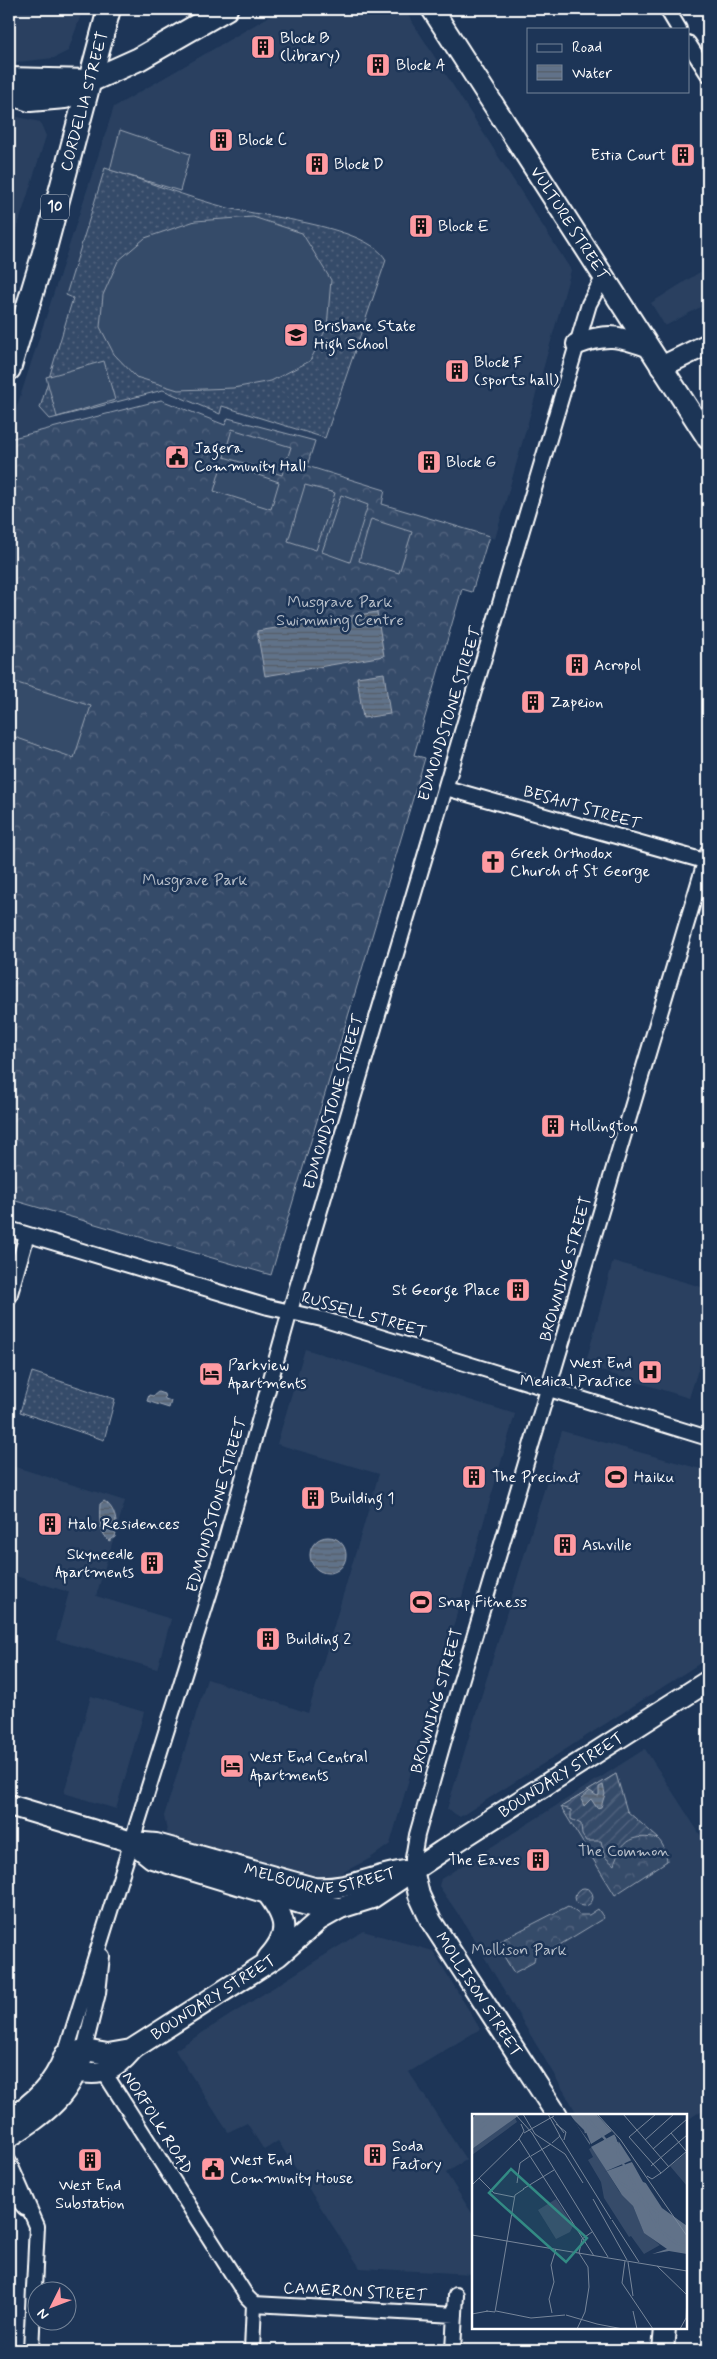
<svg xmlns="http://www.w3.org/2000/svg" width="717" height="2359" font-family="Mynerve,sans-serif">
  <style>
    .built { fill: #2a4161 }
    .grass { fill: url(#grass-dots); stroke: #9aa5b4 }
    .forest { fill: url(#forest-crowns); stroke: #9aa5b4 }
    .garden { fill: url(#garden-furrows); stroke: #9aa5b4 }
    .pitch { fill: #364b69; stroke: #9aa5b4 }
    .water { fill: url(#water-rules); stroke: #a0aab8 }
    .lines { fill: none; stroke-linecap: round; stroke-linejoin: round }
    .street-casing { stroke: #fff; stroke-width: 18 }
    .secondary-casing { stroke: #fff; stroke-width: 24 }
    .primary-casing { stroke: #fff; stroke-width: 26 }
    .street { stroke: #1d3557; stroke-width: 14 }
    .secondary { stroke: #1d3557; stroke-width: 20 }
    .primary { stroke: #1d3557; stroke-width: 22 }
    .labels { text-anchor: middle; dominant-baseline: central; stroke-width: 5; stroke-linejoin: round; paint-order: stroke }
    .shield { fill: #1d3557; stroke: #bbc2cd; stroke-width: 1 }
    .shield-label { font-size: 15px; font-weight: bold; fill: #fff }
    .poi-label { font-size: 16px; fill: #fff; stroke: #1d3557; text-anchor: start }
    .street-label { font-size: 16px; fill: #fff; stroke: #1d3557 }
    .park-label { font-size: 16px; fill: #b9c0ca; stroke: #1d3557 }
    .inset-river { fill: none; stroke: #617289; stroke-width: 2.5 }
    .inset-road { fill: none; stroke: #77869a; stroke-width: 1 }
    .view { fill: #338b84; fill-opacity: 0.15; stroke: #338b84; stroke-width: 2.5 }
    .inset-edge { fill: none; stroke: #fff; stroke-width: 2.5 }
  </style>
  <defs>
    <pattern id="grass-dots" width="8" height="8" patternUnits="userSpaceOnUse" patternTransform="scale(1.25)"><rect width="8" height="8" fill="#364b69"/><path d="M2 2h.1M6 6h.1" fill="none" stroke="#546680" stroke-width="1.8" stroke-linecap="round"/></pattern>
    <pattern id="forest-crowns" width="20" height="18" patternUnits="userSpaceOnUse" patternTransform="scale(1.25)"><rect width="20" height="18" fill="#364b69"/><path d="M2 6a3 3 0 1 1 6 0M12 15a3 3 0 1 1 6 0" fill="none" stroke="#546680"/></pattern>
    <pattern id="garden-furrows" width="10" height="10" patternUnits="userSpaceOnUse" patternTransform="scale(1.25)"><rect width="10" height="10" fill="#364b69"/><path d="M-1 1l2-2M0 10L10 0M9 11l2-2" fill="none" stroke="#546680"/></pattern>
    <pattern id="water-rules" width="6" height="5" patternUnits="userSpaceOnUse" patternTransform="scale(1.25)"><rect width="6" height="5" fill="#617289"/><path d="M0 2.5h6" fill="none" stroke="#555d67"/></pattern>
  </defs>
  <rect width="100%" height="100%" fill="#1d3557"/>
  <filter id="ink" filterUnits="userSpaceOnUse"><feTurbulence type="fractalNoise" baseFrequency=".02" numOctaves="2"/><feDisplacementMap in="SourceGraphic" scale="10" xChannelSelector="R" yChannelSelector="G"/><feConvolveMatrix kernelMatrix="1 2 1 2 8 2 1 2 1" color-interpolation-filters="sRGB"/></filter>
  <g filter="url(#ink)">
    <path class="built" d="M9,9H83L68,51L54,58L9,63Z
      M282,9H404L571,270L495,539L382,504L385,490L306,466L315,441L228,418L225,425L161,400L9,439V431L114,107Z
      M9,115L40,122L46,136L9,254Z
      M708,267V303L665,326L651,303Z
      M613,1261L708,1289V1338L689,1398L585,1366Z
      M305,1349L515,1414L390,1844L369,1859L330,1879L306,1877L168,1836L164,1816L207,1679L308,1713L379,1474L277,1444Z
      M562,1431L708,1471V1658L460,1817L447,1809Z
      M9,1465L125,1501L96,1596L171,1619L157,1669L56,1640L69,1592L9,1574Z
      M91,1696L144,1712L116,1809L64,1793Z
      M645,1749L708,1847V2106L686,2121V2115H578L463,1921L439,1886L441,1879Z
      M363,1931L433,1951L480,2029L409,2072L466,2160L446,2173L473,2215V2274L360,2268L278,2141L264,2150L247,2123L228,2132L175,2050Z"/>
    <path class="grass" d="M105,168C146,181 186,197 228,208C265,217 368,226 386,260L325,438L222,406L220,414L163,390L50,419L40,408L73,298L66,295Z
      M32,1372L115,1399L104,1440L20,1412Z"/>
    <path class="forest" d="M161,400L225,425L228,418L315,441L307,466L385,490L382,504L489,536L472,592L462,589L414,755L425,758L271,1275L9,1199V439Z
      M616,1774C619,1786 620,1801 627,1812C641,1832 665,1832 667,1861L615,1895L561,1807Z
      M568,1906L580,1915H589L598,1909L604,1918L553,1949C541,1944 535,1950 534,1962L514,1973L496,1943Z"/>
    <path class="garden" d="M616,1774L627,1811L659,1839C633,1834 621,1839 614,1865L605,1857L601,1841H586L582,1835L581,1824L571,1819V1810L561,1807Z
      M575 1897a9 9 0 1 1 18 0a9 9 0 1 1-18 0Z"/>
    <path class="pitch" d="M120,130L190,154L180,191L110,170Z
      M253,217L302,233L331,280L327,327L310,361L271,381L233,388L178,390L136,377L114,354L100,327L103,295L118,261L145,238L195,221Z
      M104,361L115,400L57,417L46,377Z
      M232,429L291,447L282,475L224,457Z
      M222,463L279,482L271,509L214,491Z
      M305,485L335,493L316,550L288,541Z
      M341,495L368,505L350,562L322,552Z
      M371,519L412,532L399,573L359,561Z
      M11,681L91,706L74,758L9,735V689Z"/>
    <path class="water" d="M377,612L384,656L265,676L257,631Z
      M384,673L390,714L363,718L357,677Z
      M158,1392L164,1394L165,1399L171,1401L169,1408L147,1401L149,1395L153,1396Z
      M104,1501C116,1508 118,1525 115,1537L109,1541C99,1531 99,1518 100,1504Z
      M310 1555a18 18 0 1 1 36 0a18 18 0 1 1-36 0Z
      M603,1785L605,1794L601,1807L597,1808L591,1799L584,1806L581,1799L590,1791L597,1796L599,1795V1787Z"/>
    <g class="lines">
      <defs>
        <path id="street" d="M667,9L679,29
          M688,43L708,74
          M446,788L708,862
          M9,1229L268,1307L322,1319L708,1438
          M9,1297L27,1235
          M413,1870V1858L417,1835L453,1708L708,852
          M84,2050L98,1993L102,1956
          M65,2055L222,1553L290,1311L589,304L603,278
          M104,2072L247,2297L254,2304L252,2350
          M9,2162L37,2226L31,2350
          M9,2189L25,2208
          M254,2304L455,2315
          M453,2350L456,2295"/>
        <g id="secondary">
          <path id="s1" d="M432,9L708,439"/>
          <path d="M577,344C607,333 618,336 647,346"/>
          <path d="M661,367L708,344"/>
          <path id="s2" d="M9,1805L132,1842L156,1844L314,1888C346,1891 374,1875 405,1871"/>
          <path id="s3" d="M132,1842L152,1858L300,1903L318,1908H340L372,1898L442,1851L708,1681"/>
          <path id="s4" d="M413,1870L419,1895L431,1921L557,2115"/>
          <path d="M267,1893C286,1918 291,1933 268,1958"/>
          <path id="s5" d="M65,2055L84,2050L108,2054L131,2050L278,1956L319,1920L340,1908"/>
          <path d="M69,2062L76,2071C103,2077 115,2070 132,2050"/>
          <path d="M9,2119C35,2102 53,2086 65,2055"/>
          <path d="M9,2137C47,2112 71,2096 84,2050"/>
          <path d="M663,2350L665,2328"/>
        </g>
        <g id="primary">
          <path d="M9,79L90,81"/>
          <path d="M9,93L30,100L65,97L90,81L139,59L226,9"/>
          <path id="s6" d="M9,369L43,256L109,9"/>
        </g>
      </defs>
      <use href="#street" class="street-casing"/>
      <use href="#secondary" class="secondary-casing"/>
      <use href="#primary" class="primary-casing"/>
      <use href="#street" class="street"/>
      <use href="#secondary" class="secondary"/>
      <use href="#primary" class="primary"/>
    </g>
  </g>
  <defs>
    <symbol id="building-square" viewBox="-11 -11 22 22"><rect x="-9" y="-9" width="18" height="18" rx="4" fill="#ff9aa2" stroke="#1d3557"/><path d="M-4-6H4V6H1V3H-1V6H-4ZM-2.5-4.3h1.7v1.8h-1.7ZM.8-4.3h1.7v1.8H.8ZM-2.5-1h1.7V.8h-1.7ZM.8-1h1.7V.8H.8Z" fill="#111"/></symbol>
    <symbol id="school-square" viewBox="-11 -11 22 22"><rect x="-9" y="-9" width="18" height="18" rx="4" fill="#ff9aa2" stroke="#1d3557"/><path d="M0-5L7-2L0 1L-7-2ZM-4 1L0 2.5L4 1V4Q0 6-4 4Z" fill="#111"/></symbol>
    <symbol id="civic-square" viewBox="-11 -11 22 22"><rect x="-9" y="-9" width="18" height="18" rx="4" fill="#ff9aa2" stroke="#1d3557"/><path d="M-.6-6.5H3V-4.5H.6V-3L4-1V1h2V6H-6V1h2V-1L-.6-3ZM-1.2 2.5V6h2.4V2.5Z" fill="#111"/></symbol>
    <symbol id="church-square" viewBox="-11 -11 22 22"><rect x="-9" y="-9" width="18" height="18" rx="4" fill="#ff9aa2" stroke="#1d3557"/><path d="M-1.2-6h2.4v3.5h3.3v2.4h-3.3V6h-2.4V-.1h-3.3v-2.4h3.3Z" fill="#111"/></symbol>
    <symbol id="hospital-square" viewBox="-11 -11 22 22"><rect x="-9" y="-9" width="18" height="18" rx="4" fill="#ff9aa2" stroke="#1d3557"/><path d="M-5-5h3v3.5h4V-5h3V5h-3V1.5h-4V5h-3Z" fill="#111"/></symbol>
    <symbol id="hotel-square" viewBox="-11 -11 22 22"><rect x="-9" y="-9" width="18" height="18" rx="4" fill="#ff9aa2" stroke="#1d3557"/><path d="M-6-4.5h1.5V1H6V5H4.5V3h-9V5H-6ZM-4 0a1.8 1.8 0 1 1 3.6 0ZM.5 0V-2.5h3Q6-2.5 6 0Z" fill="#111"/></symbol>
    <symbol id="stadium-square" viewBox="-11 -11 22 22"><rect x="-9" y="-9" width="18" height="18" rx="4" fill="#ff9aa2" stroke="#1d3557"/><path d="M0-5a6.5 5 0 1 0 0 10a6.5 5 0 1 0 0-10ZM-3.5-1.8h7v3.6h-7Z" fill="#111"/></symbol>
  </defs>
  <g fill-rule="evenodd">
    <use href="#building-square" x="249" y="33" width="28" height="28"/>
    <use href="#building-square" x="364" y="51" width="28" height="28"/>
    <use href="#building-square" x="207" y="126" width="28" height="28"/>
    <use href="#building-square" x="669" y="141" width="28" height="28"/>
    <use href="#building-square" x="303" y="150" width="28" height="28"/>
    <use href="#building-square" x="407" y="212" width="28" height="28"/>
    <use href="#school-square" x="282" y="321" width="28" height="28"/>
    <use href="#building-square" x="443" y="357" width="28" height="28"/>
    <use href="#civic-square" x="163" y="443" width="28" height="28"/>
    <use href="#building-square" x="415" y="448" width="28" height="28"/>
    <use href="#building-square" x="563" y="651" width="28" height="28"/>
    <use href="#building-square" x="519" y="688" width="28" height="28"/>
    <use href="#church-square" x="479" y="848" width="28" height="28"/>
    <use href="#building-square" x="539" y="1112" width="28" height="28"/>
    <use href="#building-square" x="504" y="1276" width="28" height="28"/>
    <use href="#hospital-square" x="636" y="1358" width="28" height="28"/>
    <use href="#hotel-square" x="197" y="1360" width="28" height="28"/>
    <use href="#building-square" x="460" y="1463" width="28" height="28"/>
    <use href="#stadium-square" x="602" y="1463" width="28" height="28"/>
    <use href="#building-square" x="299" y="1484" width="28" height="28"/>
    <use href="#building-square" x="36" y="1510" width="28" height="28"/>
    <use href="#building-square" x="551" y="1531" width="28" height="28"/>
    <use href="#building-square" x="138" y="1549" width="28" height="28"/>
    <use href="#stadium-square" x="407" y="1588" width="28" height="28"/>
    <use href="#building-square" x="254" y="1625" width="28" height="28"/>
    <use href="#hotel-square" x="218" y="1752" width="28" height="28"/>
    <use href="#building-square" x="524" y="1846" width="28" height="28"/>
    <use href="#building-square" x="361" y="2141" width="28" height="28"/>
    <use href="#building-square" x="76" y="2146" width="28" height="28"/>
    <use href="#civic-square" x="199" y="2155" width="28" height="28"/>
  </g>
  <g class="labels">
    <rect class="shield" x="41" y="194.5" width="28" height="25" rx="4"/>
    <g class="shield-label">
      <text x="55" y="207">10</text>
    </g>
    <g class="poi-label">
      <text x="280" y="38">Block B<tspan x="280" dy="18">(library)</tspan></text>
      <text x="396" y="65">Block A</text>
      <text x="238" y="140">Block C</text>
      <text x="666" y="155" text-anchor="end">Estia Court</text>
      <text x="334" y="164">Block D</text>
      <text x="438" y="226">Block E</text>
      <text x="314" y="326">Brisbane State<tspan x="314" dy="18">High School</tspan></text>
      <text x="474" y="362">Block F<tspan x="474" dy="18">(sports hall)</tspan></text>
      <text x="194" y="448">Jagera<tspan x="194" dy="18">Community Hall</tspan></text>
      <text x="446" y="462">Block G</text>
      <text x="594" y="665">Acropol</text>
      <text x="550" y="702">Zapeion</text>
      <text x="510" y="853">Greek Orthodox<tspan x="510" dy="18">Church of St George</tspan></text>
      <text x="570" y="1126">Hollington</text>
      <text x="500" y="1290" text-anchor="end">St George Place</text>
      <text x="632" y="1363" text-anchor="end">West End<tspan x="632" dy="18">Medical Practice</tspan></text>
      <text x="228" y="1365">Parkview<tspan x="228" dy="18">Apartments</tspan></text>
      <text x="492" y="1477">The Precinct</text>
      <text x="634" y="1477">Haiku</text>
      <text x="330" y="1498">Building 1</text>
      <text x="68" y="1524">Halo Residences</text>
      <text x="582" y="1545">Ashville</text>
      <text x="134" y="1554" text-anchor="end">Skyneedle<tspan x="134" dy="18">Apartments</tspan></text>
      <text x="438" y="1602">Snap Fitness</text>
      <text x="286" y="1639">Building 2</text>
      <text x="250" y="1757">West End Central<tspan x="250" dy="18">Apartments</tspan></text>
      <text x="520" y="1860" text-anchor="end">The Eaves</text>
      <text x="392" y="2146">Soda<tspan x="392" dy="18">Factory</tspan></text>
      <text x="230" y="2160">West End<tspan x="230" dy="18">Community House</tspan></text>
      <text x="90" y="2185" text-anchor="middle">West End<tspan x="90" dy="18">Substation</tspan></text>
    </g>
    <g class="street-label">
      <text stroke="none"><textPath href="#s6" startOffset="278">CORDELIA STREET</textPath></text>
      <text stroke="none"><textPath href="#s1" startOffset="255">VULTURE STREET</textPath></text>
      <text transform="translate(450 714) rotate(-73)">EDMONDSTONE STREET</text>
      <text transform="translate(582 808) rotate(16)">BESANT STREET</text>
      <text transform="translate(334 1102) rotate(-74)">EDMONDSTONE STREET</text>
      <text transform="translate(566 1269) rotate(-74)">BROWNING STREET</text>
      <text transform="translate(364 1315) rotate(16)">RUSSELL STREET</text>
      <text transform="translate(217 1505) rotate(-74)">EDMONDSTONE STREET</text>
      <text transform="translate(437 1701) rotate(-74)">BROWNING STREET</text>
      <text stroke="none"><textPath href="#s3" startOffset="480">BOUNDARY STREET</textPath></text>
      <text stroke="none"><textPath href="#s2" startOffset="322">MELBOURNE STREET</textPath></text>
      <text stroke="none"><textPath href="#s4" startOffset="142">MOLLISON STREET</textPath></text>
      <text stroke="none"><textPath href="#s5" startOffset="165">BOUNDARY STREET</textPath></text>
      <text transform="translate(157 2123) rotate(58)">NORFOLK ROAD</text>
      <text transform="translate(355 2292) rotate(3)">CAMERON STREET</text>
    </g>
    <g class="park-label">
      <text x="340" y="602">Musgrave Park<tspan x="340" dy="18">Swimming Centre</tspan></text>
      <text x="195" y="880">Musgrave Park</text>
      <text x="624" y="1851">The Common</text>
      <text x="519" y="1950">Mollison Park</text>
    </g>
  </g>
  <g transform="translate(472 2114)">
    <rect width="215" height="215" fill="#1d3557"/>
    <path d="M43,4L45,8L0,41V35L6,30ZM120,33L147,77L161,92L172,118L188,131L172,140L159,122L157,123L132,84L129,68L116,46L121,43L117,35ZM215,38V72L198,52ZM84,85L101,112L98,118L84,125L66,96Z" fill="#364b69"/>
    <path d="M4,0H49L0,35V5ZM98,0H129L190,94L215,112V140L197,137L180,140L195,135L172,119L161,92L150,81Z" fill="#617289"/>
    <path d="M124,0H130L147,17L177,70L171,68L160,48L132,58L160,46L147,27L146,30L143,20L117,34L118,29L99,3L114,18L119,30L140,17Z" fill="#1d3557"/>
    <path class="inset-river" d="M111,0L114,19M112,0L134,26L145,29L146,40L186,115L204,129L215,132M0,18L24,0M0,20L27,0M152,54L145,61L144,66L163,78M167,84L185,98L186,115"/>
    <path class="inset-road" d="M43,0L60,19L136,143M51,0L63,20L93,40L111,69M76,0L88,22L80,29M125,0L148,25L215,122M151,0L197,53M80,3L92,19M49,10L52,17L47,25L122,142M84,10L94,18L92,26M52,19L82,2M199,19L214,37M87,21L139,105M157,23L189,59M157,23L184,0M173,26L202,0M181,35L215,5M59,42L79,30M179,52L215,21M188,60L215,37M175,62L180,65L189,59M7,64L22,79L42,83M45,69L48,49L58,42M0,71L47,25M51,75L82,56M52,75L43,81L35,127L64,132M121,85L155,146M140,106L167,148M0,121L35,127L23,198L14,197M64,132L215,157M107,139L110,125L120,118M153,147L150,169L181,215M156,148L161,182M185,152L215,181M24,197L59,204L93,201M161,197L165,215M80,199L77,185L82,168L79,151L84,135M0,200L16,197M94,201L125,210M125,210L151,215M105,215L113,198L117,173L116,153L107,139M208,215L214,204L215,183"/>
    <path class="view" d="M39,55L115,124L94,148L17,79Z"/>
    <rect width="215" height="215" class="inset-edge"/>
  </g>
  <rect width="717" height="2359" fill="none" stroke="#1d3557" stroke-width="30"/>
  <rect x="15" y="15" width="687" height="2329" fill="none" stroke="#fff" stroke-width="2" filter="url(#ink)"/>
  <rect x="527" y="28" width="162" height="65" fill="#1d3557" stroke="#77869a"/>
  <rect x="537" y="44" width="25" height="8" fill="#1d3557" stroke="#77869a"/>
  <text x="572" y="52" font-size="15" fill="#ffffff">Road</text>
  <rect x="537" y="65" width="25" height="15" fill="url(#water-rules)" stroke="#77869a"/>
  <text x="572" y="78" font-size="15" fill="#ffffff">Water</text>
  <g transform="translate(52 2306) rotate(228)"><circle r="24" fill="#1d3557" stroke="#77869a"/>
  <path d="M0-4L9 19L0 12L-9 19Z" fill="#ff9aa2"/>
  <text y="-8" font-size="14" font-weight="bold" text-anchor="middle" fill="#ffffff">N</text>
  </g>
</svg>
